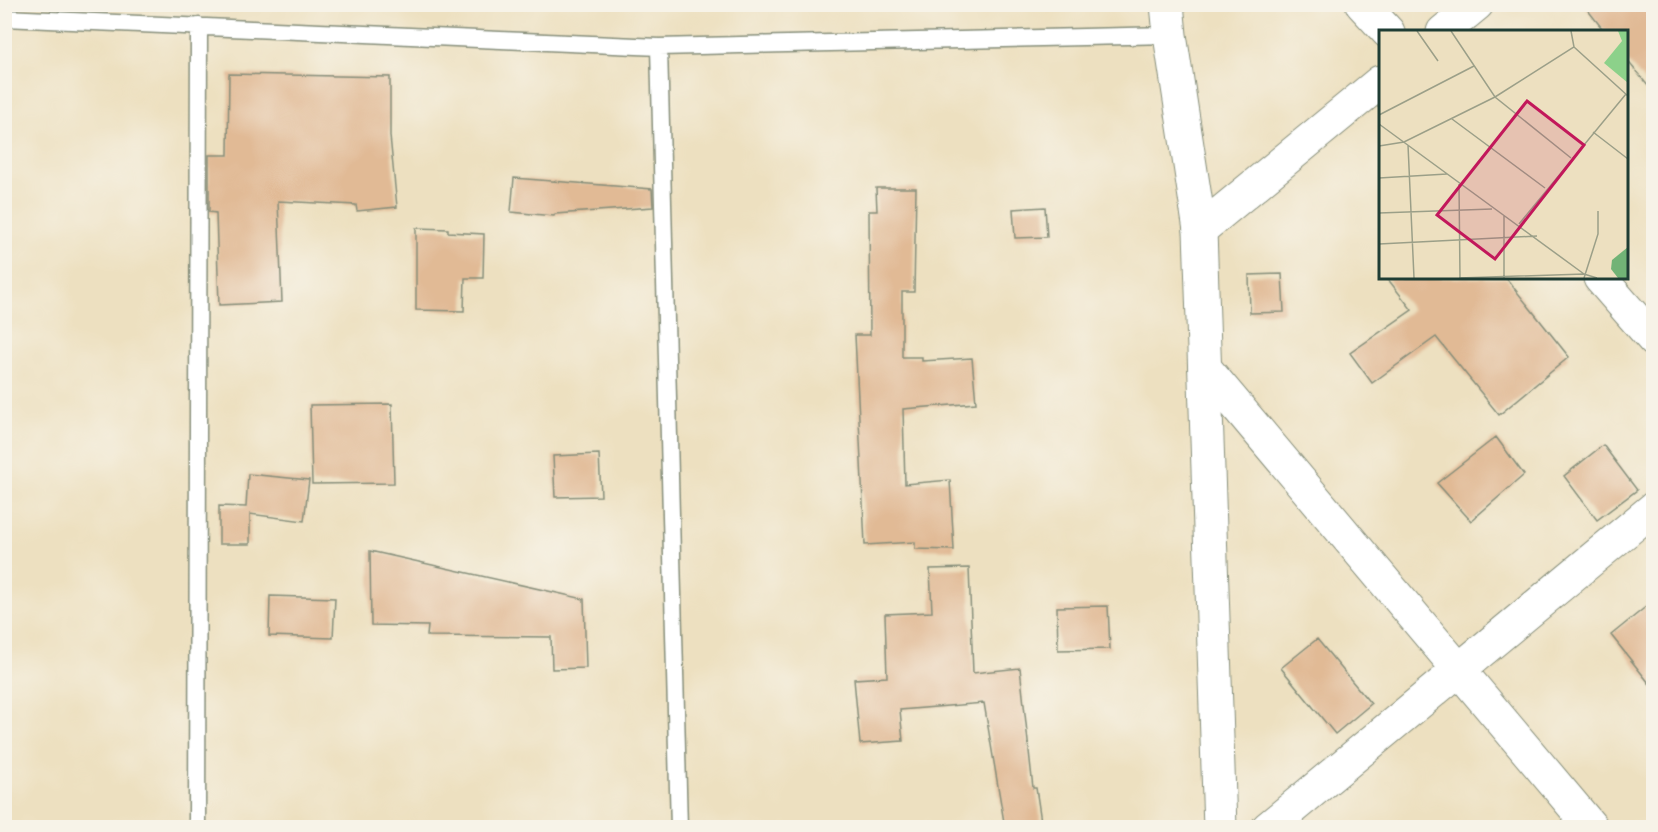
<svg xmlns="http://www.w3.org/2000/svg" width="1658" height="832" font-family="Pangolin,sans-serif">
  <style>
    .building { fill: #e1ba95 }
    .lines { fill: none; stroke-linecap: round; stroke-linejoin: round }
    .lane-casing { stroke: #868e7a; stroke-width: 19 }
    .street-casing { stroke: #868e7a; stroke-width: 35 }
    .secondary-casing { stroke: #868e7a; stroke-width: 35 }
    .lane { stroke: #fff; stroke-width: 16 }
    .street { stroke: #fff; stroke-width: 33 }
    .secondary { stroke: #fff; stroke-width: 33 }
    .inset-road { fill: none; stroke: #9b9f88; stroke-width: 1.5 }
    .view { fill: #c2185b; fill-opacity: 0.15; stroke: #c2185b; stroke-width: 3 }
    .inset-edge { fill: none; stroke: #1f3d34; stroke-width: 3 }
  </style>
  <rect width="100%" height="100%" fill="#f7f3e8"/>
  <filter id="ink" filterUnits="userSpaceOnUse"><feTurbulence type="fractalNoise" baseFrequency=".0167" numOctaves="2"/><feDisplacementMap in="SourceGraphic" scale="12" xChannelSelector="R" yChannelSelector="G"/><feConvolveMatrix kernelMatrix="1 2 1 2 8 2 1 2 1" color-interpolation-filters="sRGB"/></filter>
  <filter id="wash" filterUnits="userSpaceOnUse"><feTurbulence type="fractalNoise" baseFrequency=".008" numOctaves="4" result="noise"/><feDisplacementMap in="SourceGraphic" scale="24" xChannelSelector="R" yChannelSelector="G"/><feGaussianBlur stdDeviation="1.35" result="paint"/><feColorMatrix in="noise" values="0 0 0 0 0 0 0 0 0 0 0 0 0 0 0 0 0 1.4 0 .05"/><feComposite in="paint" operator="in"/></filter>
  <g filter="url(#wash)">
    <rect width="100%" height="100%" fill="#ede0c0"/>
    <g id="blocks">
      <path class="building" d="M1583,4H1653V92L1626,59V32H1605Z
        M229,74L390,77V136L397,207L357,211L356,205L278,201L282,302L219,305L216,213L209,212V155H228Z
        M514,178L652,189L653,207L555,214L554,216L511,212Z
        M876,188H916L914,292H902V357H922V361L972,358L976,403L903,409L905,484L950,480L954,550L915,549V542L865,545L855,335H870L869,211H877Z
        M1045,207L1047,237L1015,238L1013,209Z
        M416,228L448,229V232L484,234L483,278H465L464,311L416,310Z
        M1282,274L1284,312L1250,313L1249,275Z
        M1387,278H1506L1569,357L1499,415L1436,337L1372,383L1350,353L1412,310Z
        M392,404L394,483L312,484L310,405Z
        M1496,437L1524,475L1471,521L1437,483Z
        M1603,445L1637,490L1597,520L1564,476Z
        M599,454L601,496L555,497L553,456Z
        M248,474L309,480L304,521L250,514V544H219V506L246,507Z
        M370,551L584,599L586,668L552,669L551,637L427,636L428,626L371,625Z
        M969,568L973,673L1020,668L1033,788H1036L1042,828H1005L984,703L900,710L903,741L860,744L854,679L887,677L885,614L932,612L930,569Z
        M270,596L335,598L333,638L269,636Z
        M1653,601V688L1611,635Z
        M1108,606L1110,649L1058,650L1057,607Z
        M1317,639L1371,704L1335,734L1281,668Z"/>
    </g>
  </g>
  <g filter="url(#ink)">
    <use href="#blocks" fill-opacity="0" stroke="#868e7a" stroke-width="1.5"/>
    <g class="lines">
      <defs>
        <path id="lane" d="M4,18L659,47L1170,35
          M659,47L679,828
          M197,828L199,26"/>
        <path id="street" d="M1362,4L1388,32
          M1443,32L1477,4
          M1200,230L1380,82
          M1600,278L1654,340
          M1205,368L1592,828
          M1268,828L1654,508"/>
        <path id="secondary" d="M1167,4L1170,35L1200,230L1220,828"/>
      </defs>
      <use href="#lane" class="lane-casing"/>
      <use href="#street" class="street-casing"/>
      <use href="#secondary" class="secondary-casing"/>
      <use href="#lane" class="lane"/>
      <use href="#street" class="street"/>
      <use href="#secondary" class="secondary"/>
    </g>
  </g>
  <g transform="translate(1379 30)">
    <rect width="249" height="249" fill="#ede0c0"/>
    <path d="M239,1H249V53L225,33L243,11Z" fill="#8cd18a"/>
    <path d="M249,217V248H239L232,239L233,230Z" fill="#71b376"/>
    <path class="inset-road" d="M38,1L59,31M72,1L116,67L192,128M195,17L249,66M0,85L95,36M73,89L166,158M0,94L205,244M214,102L249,129M29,115L35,248M0,116L25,112L116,67L195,17L192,1M0,148L68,144M80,154L81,248M0,183L113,179M125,186V248M140,194L247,64M0,214L158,206M80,248L205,244L218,248M205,248L219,204V181"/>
    <path class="view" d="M148,71L205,115L116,229L58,185Z"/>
    <rect width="249" height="249" class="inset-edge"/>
  </g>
  <rect width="1658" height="832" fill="none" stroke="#f7f3e8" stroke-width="24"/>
</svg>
